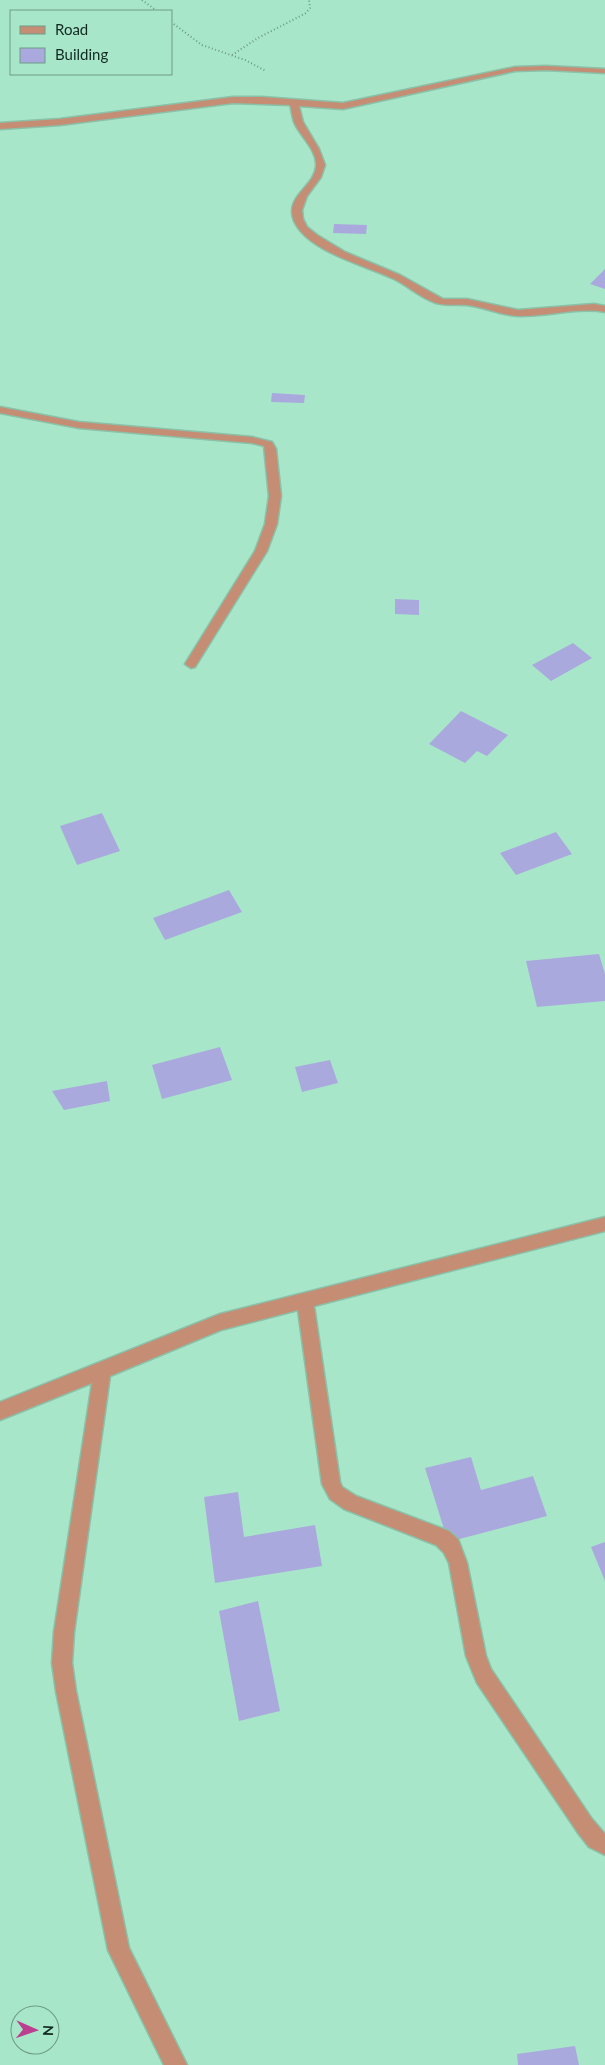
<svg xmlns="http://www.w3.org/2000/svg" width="605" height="2065" font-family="Lato,sans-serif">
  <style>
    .building { fill: #aaa9dd }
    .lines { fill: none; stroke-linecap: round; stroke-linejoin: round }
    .street-casing { stroke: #8ac1a8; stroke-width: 3 }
    .path { stroke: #6c9b86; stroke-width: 2; stroke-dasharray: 1 2.5; stroke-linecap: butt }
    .street { fill: #c48d74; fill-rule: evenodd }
  </style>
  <rect width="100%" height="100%" fill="#a8e6ca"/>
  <path class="building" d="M334,224L367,225L366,234L333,233Z
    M605,269V289L590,284Z
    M272,393L305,395L304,403L271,402Z
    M395,599L419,600V615L395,614Z
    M573,643L592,658L551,681L532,665Z
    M461,711L508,735L487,756L477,751L465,763L429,744Z
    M102,813L120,851L77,865L60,826Z
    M556,832L572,854L516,875L500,853Z
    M229,890L242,912L165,940L153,918Z
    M599,954L605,974V1001L537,1007L526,961Z
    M220,1047L232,1080L162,1099L152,1065Z
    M330,1060L338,1083L302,1092L295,1067Z
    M107,1081L110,1101L64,1110L52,1091Z
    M471,1457L481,1490L533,1476L547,1516L448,1542L425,1468Z
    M238,1492L244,1537L315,1525L322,1566L215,1583L204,1497Z
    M605,1542V1581L591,1547Z
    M258,1601L280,1711L239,1721L219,1611Z
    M575,2046L579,2065H518L517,2054Z"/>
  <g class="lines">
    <defs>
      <path id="street" d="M546,66L605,69V73L546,70L515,71L343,109L299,106L303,122L319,149L325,165L321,177L307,196L302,210L303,219L307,227L317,235L345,252L400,275L443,299H467L518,310L594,304L605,306V312C576,307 548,317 518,316C500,315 484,307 467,305C456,304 447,306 436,303C421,298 408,286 394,279C365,265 308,252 294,221C284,197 314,187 316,167C318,151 301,137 295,124C292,118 292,111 290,105L233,103L60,125L0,129V123L60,119L233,97H262L343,103L515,67Z
        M0,407L79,422L252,437L272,442L276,449L281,496L277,524L267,551L195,667L191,668L185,664L255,551L265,524L269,496L264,446L252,443L79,428L0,413Z
        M605,1217V1231L314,1306L340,1482L342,1487L356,1496L449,1531L458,1539L467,1563L486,1656L491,1669L592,1819L605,1834V1855L589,1847L578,1833L477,1683L466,1656L449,1563L444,1553L436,1545L344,1509L330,1499L322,1484L298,1310L221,1330L110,1376L74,1632L72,1663L76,1691L129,1948L187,2065H164L108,1950L56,1691L52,1663L54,1632L92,1383L0,1420V1402L220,1314Z"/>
    </defs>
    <use href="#street" class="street-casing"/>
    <path class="path" d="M142,0L157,11
      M171,22L202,45L245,60L266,71
      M232,55L258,38L306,13L310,8L309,0"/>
    <use href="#street" class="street"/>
  </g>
  <rect x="10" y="10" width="162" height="65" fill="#a8e6ca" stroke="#6c9b86"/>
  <rect x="20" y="26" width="25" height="8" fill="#c48d74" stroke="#6c9b86"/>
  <text x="55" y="35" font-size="15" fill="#122b21">Road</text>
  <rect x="20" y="48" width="25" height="15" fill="#aaa9dd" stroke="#6c9b86"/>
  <text x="55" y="60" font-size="15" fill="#122b21">Building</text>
  <g transform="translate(35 2030) rotate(92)"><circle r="24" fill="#a8e6ca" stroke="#6c9b86"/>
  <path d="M0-4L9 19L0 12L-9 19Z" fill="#bc3f8f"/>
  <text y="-8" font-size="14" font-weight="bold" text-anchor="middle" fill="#122b21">N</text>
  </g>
</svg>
